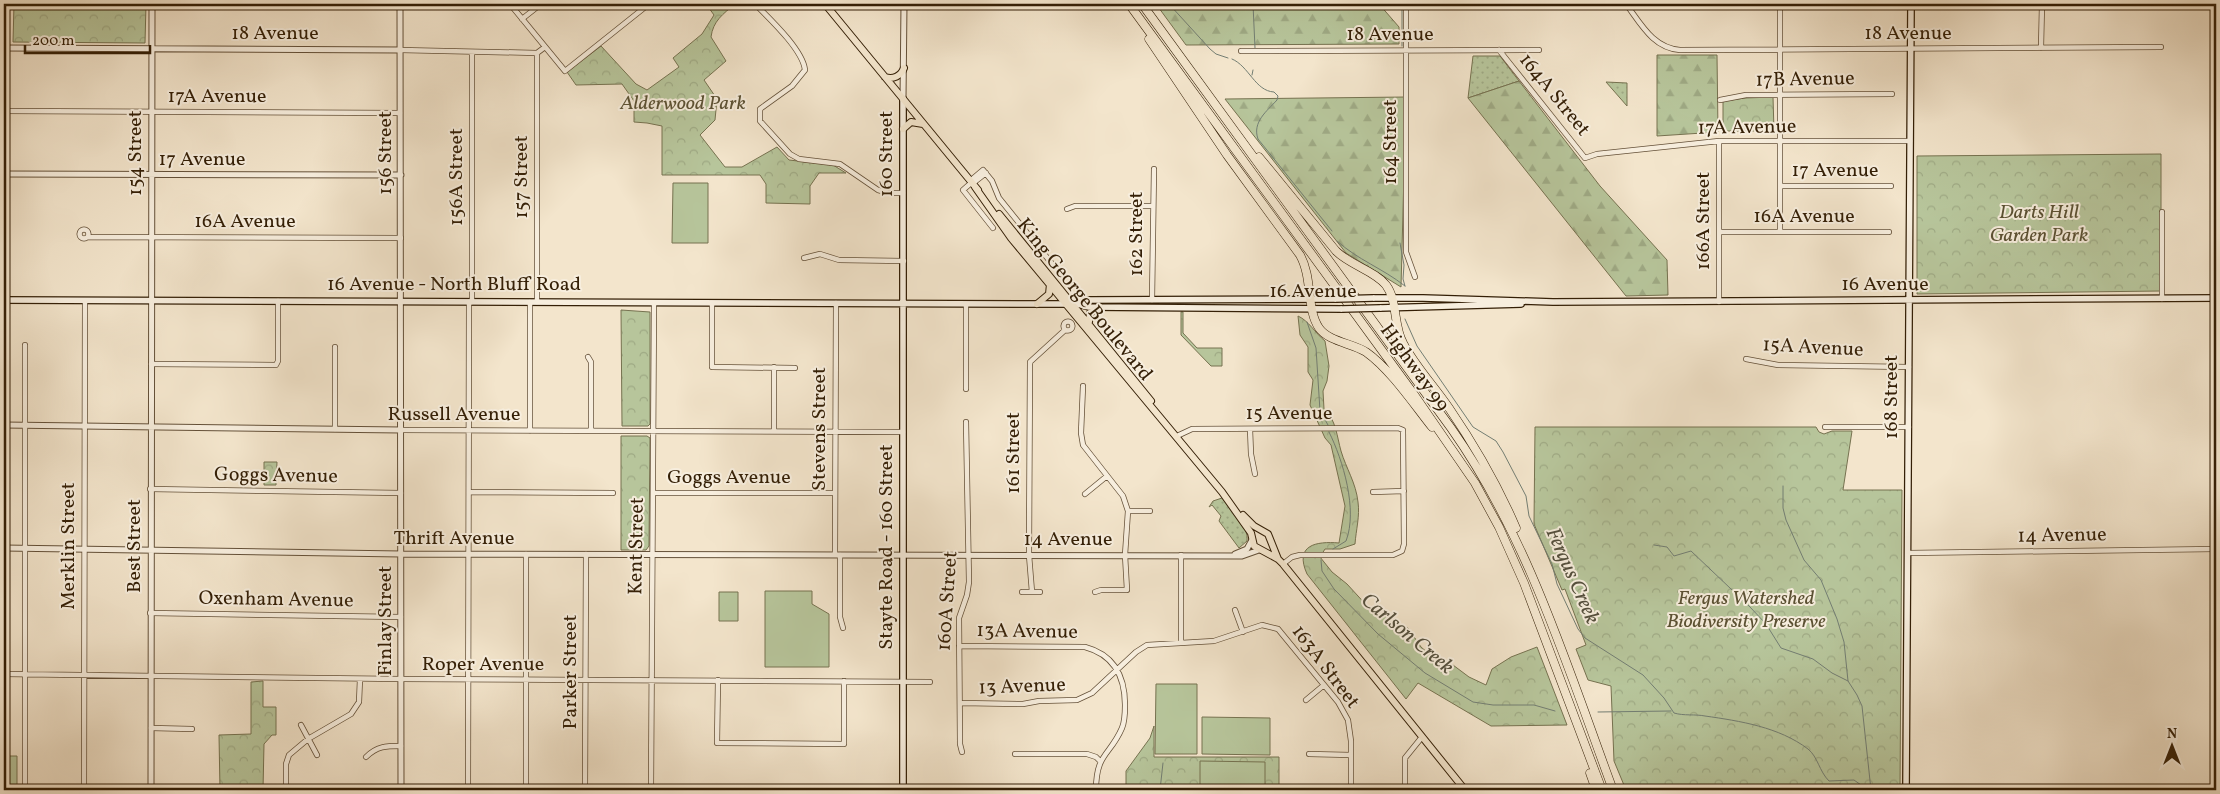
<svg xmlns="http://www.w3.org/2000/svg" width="2220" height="794" font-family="Vollkorn,serif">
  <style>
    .grass { fill: url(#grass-dots); stroke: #767250 }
    .forest { fill: url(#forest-firs); stroke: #767250 }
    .park { fill: url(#park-crowns); stroke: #767250 }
    .pitch { fill: #b7c59b; stroke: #767250 }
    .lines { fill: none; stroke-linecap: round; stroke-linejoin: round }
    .stream { stroke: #737e73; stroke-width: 1 }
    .minor-casing { stroke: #645038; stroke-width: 6 }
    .tertiary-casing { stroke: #645038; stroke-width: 7 }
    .secondary-casing { stroke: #341f06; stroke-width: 8 }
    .primary-casing { stroke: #341f06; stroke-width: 8 }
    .motorway-casing { stroke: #341f06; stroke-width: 9 }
    .minor { stroke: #f7eede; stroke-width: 4.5 }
    .tertiary { stroke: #f7eede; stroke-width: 5 }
    .secondary { stroke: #f7eede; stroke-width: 5.5 }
    .primary { stroke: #f3e5cc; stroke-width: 6 }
    .motorway { stroke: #f3e5cc; stroke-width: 8 }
    .secondary-bridge-casing { stroke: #341f06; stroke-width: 8; stroke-linecap: butt }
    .secondary-bridge { stroke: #f7eede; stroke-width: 5.5 }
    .labels { text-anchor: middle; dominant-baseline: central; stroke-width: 4; stroke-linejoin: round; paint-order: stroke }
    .street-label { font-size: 20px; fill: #341f06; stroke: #f7eede }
    .park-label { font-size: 20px; font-style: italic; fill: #5b5133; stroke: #f7eede }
    .water-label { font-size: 21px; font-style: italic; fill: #544f3d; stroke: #f7eede }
  </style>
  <defs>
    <pattern id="grass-dots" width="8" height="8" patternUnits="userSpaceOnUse" patternTransform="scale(1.25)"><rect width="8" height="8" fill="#b7c59b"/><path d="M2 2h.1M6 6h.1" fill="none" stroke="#9ea984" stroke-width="1.8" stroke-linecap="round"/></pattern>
    <pattern id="forest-firs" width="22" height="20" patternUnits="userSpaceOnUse" patternTransform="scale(1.25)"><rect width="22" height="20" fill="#b7c59b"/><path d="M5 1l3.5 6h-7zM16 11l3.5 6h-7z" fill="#9ea984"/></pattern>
    <pattern id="park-crowns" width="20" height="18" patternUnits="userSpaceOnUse" patternTransform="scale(1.25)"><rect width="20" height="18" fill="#b7c59b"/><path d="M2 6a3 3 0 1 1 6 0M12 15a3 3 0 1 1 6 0" fill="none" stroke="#9ea984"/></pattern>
  </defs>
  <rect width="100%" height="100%" fill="#f3e5cc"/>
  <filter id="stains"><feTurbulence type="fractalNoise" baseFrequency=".004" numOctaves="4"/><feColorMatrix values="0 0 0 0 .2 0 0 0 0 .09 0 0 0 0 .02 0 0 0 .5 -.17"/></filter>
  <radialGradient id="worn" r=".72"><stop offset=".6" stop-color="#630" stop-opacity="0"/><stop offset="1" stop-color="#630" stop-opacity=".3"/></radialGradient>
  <path class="grass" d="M1473,56H1500L1519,81L1468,98Z
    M1606,82L1627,83V106Z
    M1222,498C1231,509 1249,526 1247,541L1239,548L1219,521L1221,516L1212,505L1209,507L1213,501Z"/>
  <path class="forest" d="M1156,4H1379L1399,27V44L1186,45Z
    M1657,55H1717L1718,132L1657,136Z
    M1519,81L1600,186L1667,260L1668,295L1626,296L1468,98Z
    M1406,97L1401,287L1346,253L1225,99Z"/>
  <path class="park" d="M14,4H146L145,43L13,42Z
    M706,4H735C723,14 713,21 711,37L726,61L704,80L717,99L715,120L700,135L725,167H742L777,147L789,160L833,165L846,173H819L810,186V204L766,203V184L760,175H662V126L647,123L634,122V101L622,84L576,85L567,72L601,46L636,84L647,90L679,67L673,58L702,34L714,15Z
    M1773,97L1774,131H1723V101L1745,98Z
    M2161,154V291L1917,294V156Z
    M621,310L650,312V424L648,426H622Z
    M1181,312H1183V333L1197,348H1222V366H1211L1181,335Z
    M1298,316C1309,321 1315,333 1325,341L1329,366L1327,381L1323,391L1324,409C1336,419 1337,437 1341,451C1346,468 1356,483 1358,502C1360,516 1356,530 1355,544L1340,549H1325L1320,557L1332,572L1347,584L1369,608L1408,628L1421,647L1435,659L1449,662L1469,677L1486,685L1492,669L1511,657L1537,647L1567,725L1491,726L1418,683L1406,699L1307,574C1294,545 1316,541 1339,543L1345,506L1331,445L1325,438L1310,405L1313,380L1308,372V347L1300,335Z
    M1535,427H1816L1819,432L1824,434L1832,431H1852L1843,490H1902L1900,790H1626L1614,761L1611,686L1588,680L1576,649L1586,645L1565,589L1562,590L1534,524Z
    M621,436H647L650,438L649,546L646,550H621Z
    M264,462H277L276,485H264Z
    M263,681V707H276V735H272L264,744L263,790H220L219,735L251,734V682Z
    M1154,726V757H1279V790H1126V771L1150,738Z"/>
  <path class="pitch" d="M673,183H708V243H672Z
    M765,591H812V604L829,614V667H765Z
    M719,592H738V621H719Z
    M1156,684H1197V754H1155Z
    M1202,717L1270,718V755L1202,754Z
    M4,756H17V790H4Z
    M1200,761L1265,762V790H1200Z"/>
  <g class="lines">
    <path class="stream" d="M1169,4L1210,49L1216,54L1228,58
      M1253,4L1255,48
      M1402,4V46
      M1408,54V214
      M1232,59C1249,66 1255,91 1274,92L1278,96L1277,100C1267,111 1252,122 1258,139L1332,231
      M1252,75L1253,70
      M1337,241C1358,260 1382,268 1405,286
      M1400,243L1404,265L1403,279L1405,286
      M1405,319L1417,346L1473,427L1496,441L1503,452L1526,496L1529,516L1552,564L1557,584L1578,629L1585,638L1643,675L1664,698L1674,713C1684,716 1695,714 1705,716C1740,721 1779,727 1808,749C1818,757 1819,771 1829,781L1854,780L1868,790
      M1307,322L1316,348L1320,411L1328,425
      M1329,432C1343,460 1358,510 1346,541L1333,549
      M1783,486V508L1786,520L1804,560L1821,580L1837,619L1844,642L1848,681L1857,695L1862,706L1871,790
      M1654,545L1667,547L1674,556L1691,551L1750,607L1766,624L1781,648L1813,659L1832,673L1848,681
      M1321,560L1322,571L1334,589L1378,634L1425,673L1473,702L1493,705H1534L1555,711
      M1598,712L1671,711
      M1160,790L1163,763"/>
    <defs>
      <path id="minor" d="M510,4L565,71L649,4
        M755,4C770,19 803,50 805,70L792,86L760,109V121L790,154L799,159L840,164L878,190L889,193H903
        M1406,4V252L1415,277
        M1626,4C1641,24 1653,48 1680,50L2161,47
        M1664,4L1669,6H1893
        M522,19L541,4
        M2041,48L2042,4
        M400,50L537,53L545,47
        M1499,50L1585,158L1597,154L1719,141H1910
        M1241,51L1539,50
        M537,53V302
        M1720,100L1746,95L1892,94
        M4,111L400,113
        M970,181L983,170L992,181L999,198L1053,265
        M971,183L963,190L993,228
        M972,184L986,173
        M1780,186H1891
        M1067,209L1075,206H1152
        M79.5 234a4.5 4.5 0 1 1 9 0a4.5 4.5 0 1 1-9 0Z
        M1720,232H1889
        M1780,232V6
        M88,237L401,238
        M804,258L820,254L839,260L904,261
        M2162,299V212
        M1152,300L1154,169
        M472,302V52
        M1719,302V141
        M712,303V367L795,368
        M966,304V389
        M1063.5 326a4.5 4.5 0 1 1 9 0a4.5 4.5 0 1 1-9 0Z
        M25,345V790
        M588,357L591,362V431
        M1746,359L1778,365L1909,367
        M151,364L276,365L278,361V301
        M774,367V431
        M1083,386L1081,433L1083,445L1123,496L1128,511L1125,555L1127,590H1101L1095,592
        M1825,427H1909
        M335,429V347
        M1250,429L1251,454L1255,474
        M401,430L903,432
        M530,431V302
        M1177,436L1192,429L1398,428L1403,430L1404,544L1402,551L1393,555H1300L1292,557L1283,564
        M150,489L401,493
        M469,492L613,493
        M1373,492L1404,491
        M653,493H835
        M1085,494L1107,476
        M1128,511H1150
        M1908,553L2216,549
        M835,554L836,303
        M840,555V617L843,628
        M1181,555V642
        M1022,592H1040
        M1032,592L1029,555L1030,362L1065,330
        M1235,610L1243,632
        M150,613L401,617
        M959,646L1085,647C1115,655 1125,677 1125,705C1125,713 1125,721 1122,728C1110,756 1096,753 1096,790
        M4,674L401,679L930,682
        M718,680L717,743L844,744V681
        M1306,700L1324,685
        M961,703L1023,704L1039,701L1077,700L1092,693L1136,652L1147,645L1214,641L1262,625L1278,629L1338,702L1348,720L1351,741V790
        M301,725L317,755
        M151,728L192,729
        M962,752L960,744L959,618L967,595L969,582L966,422
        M1015,754H1087L1096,757L1100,761
        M1309,754L1351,755
        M366,757C377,746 386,746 401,746
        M84,790L85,301
        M286,790V764L289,755L308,739L351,714L359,702L360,679
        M468,790L469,302
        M526,790V554
        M585,790L586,554
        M651,790L654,303
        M1405,790V758L1422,737"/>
      <path id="tertiary" d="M400,4L401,790
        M4,48L400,50
        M903,99L904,4
        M4,174L401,175
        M4,425L401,430
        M4,548L401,554L1242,556L1259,550
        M1235,554L1247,549L1252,540
        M151,790L152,4"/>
      <path id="secondary" d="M1373,298H1423L1553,302L2216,298
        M4,300L1037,304H1074L1090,300L1336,299
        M1078,304L1089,307L1342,309
        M1380,308L1521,304
        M903,790V99
        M1906,790L1911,4"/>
      <path id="primary" d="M825,4L978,190
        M885,77C893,80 901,76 904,68
        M903,129L911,122L923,124
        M975,187L1011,238L1075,315L1222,492L1251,533L1254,546L1278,559L1283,564L1465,790
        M999,214L1151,401
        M1037,304L1049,294L1050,284
        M1089,322L1090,313L1100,307
        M1243,515L1254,526L1268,534L1278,559"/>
      <path id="motorway" d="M1129,4L1413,393L1475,483L1499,527L1524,583L1602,790
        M1142,4L1451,428C1528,537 1567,666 1613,790
        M1149,39L1227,155L1300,255C1313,278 1306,309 1319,328C1329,342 1352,343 1366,352C1390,369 1413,403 1432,427
        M1259,157L1336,251C1350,265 1375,271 1386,285C1398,301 1393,325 1403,343C1415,366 1434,386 1449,408C1475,446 1498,486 1516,528
        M1590,773L1596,790"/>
    </defs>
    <use href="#minor" class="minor-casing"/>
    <use href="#tertiary" class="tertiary-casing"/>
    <use href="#secondary" class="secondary-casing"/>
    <use href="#primary" class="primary-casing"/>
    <use href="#motorway" class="motorway-casing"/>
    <use href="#minor" class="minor"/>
    <use href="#tertiary" class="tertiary"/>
    <use href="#secondary" class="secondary"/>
    <use href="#primary" class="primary"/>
    <use href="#motorway" class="motorway"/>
    <defs>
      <path id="secondary-bridge" d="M1336,299L1373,298
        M1342,309L1380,308"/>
    </defs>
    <use href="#secondary-bridge" class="secondary-bridge-casing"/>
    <use href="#secondary-bridge" class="secondary-bridge"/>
  </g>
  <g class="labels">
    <g class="street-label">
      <text x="275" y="34">18 Avenue</text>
      <text x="1908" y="34">18 Avenue</text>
      <text x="1390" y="35">18 Avenue</text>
      <text transform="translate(1805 80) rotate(-1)">17B Avenue</text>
      <text transform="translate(1554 95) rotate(51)">164A Street</text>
      <text x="217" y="97">17A Avenue</text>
      <text transform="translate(1747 128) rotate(-1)">17A Avenue</text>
      <text transform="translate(1391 142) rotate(-90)">164 Street</text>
      <text transform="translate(136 153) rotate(-90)">154 Street</text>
      <text transform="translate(386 153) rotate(-90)">156 Street</text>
      <text transform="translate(887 154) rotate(-90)">160 Street</text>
      <text x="202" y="160">17 Avenue</text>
      <text x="1835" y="171">17 Avenue</text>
      <text transform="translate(457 177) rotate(-90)">156A Street</text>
      <text transform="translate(522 177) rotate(-90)">157 Street</text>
      <text x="1804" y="217">16A Avenue</text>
      <text transform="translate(1704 221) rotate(-90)">166A Street</text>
      <text x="245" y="222">16A Avenue</text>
      <text transform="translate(1137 234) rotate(-90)">162 Street</text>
      <text x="454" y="285">16 Avenue - North Bluff Road</text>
      <text x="1885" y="285">16 Avenue</text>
      <text x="1313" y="292">16 Avenue</text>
      <text transform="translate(1084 300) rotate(51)">King George Boulevard</text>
      <text transform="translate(1813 348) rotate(3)">15A Avenue</text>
      <text transform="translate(1414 368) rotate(54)">Highway 99</text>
      <text transform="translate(1892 397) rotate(-90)">168 Street</text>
      <text x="1289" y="414">15 Avenue</text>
      <text x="454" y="415">Russell Avenue</text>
      <text transform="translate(820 429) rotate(-90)">Stevens Street</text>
      <text transform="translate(1014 453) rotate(-90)">161 Street</text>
      <text transform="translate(276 476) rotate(1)">Goggs Avenue</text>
      <text x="729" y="478">Goggs Avenue</text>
      <text transform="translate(2062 536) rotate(-1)">14 Avenue</text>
      <text x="454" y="539">Thrift Avenue</text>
      <text x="1068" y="540">14 Avenue</text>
      <text transform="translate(69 546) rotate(-90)">Merklin Street</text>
      <text transform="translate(135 546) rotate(-90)">Best Street</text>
      <text transform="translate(637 546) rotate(-89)">Kent Street</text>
      <text transform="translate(887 547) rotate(-90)">Stayte Road - 160 Street</text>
      <text transform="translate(276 600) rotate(1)">Oxenham Avenue</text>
      <text transform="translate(948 601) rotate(-86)">160A Street</text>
      <text transform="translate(386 621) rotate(-90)">Finlay Street</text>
      <text transform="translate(1027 632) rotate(1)">13A Avenue</text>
      <text x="483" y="665">Roper Avenue</text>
      <text transform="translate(1325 667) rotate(53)">163A Street</text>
      <text transform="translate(571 672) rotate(-90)">Parker Street</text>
      <text transform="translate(1022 687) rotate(-2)">13 Avenue</text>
    </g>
    <g class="park-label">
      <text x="683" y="104">Alderwood Park</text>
      <text x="2039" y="213">Darts Hill<tspan x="2039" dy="23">Garden Park</tspan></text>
      <text x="1746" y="599">Fergus Watershed<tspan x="1746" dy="23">Biodiversity Preserve</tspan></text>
    </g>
    <g class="water-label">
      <text transform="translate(1572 576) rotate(66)">Fergus Creek</text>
      <text transform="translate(1407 634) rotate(40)">Carlson Creek</text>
    </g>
  </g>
  <rect width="2220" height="794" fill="none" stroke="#f3e5cc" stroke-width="20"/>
  <rect x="5" y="5" width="2210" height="784" fill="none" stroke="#341f06" stroke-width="2.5"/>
  <rect x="10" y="10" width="2200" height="774" fill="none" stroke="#341f06"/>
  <g transform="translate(2172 746)" stroke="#f7eede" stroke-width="4" paint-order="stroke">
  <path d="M0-4L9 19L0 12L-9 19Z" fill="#341f06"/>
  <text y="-8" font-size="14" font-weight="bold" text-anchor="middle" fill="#341f06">N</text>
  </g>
  <path d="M25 45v8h125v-8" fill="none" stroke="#341f06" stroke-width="2.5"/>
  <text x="32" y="45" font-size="15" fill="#341f06" stroke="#f7eede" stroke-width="4" paint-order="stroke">200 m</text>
  <rect width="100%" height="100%" filter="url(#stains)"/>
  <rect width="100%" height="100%" fill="url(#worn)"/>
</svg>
